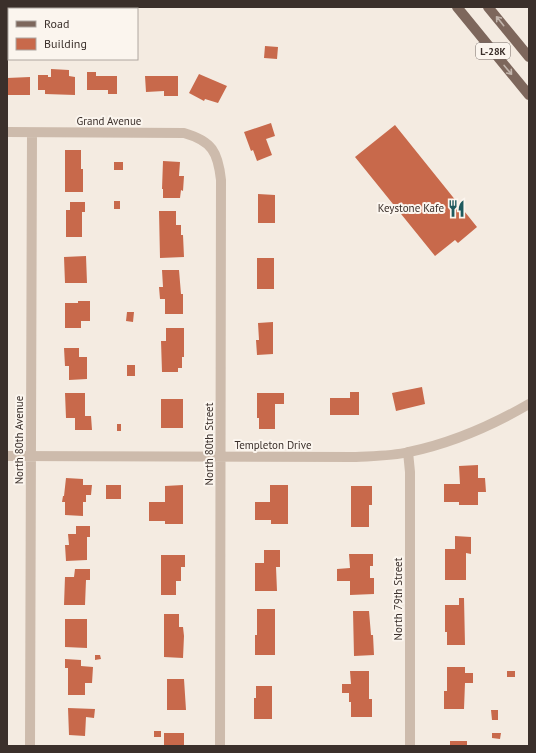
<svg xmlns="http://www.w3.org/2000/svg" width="536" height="753" font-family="'PT Sans',sans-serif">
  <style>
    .building { fill: #c8694b }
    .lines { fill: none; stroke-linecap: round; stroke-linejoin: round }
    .minor { stroke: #cdbbac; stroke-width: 10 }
    .primary { stroke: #7d675c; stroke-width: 10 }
    .oneway { stroke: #c2b5ac }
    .labels { text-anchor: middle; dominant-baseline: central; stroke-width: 4; stroke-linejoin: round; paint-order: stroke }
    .shield { fill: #fbf5ee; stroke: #756b66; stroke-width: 1 }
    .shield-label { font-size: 10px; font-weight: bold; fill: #3b302b }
    .street-label { font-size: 11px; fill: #3b302b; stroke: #fbf5ee }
    .poi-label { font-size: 11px; fill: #3b302b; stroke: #fbf5ee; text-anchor: end }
  </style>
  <rect width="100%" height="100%" fill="#f4ebe1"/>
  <path class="building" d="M265,46L278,47L277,59L264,58Z
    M51,69L69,70V76L75,77V95L45,94V90H38V75H48V77H51Z
    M87,72H96V76H117V94H108V90H87Z
    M199,74L227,86L218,103L205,99L204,101L189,93Z
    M145,76H178V96H164V91L146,92Z
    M30,77V95H7V78Z
    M271,123L275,136L266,139L272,155L257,161L253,150L251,151L244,132Z
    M395,125L477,227L458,243L455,240L435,256L355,157Z
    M65,150H81V169H83V192H65Z
    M163,161L180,162L179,176H184L183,191L181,190L180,198H163V189H162Z
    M114,162H123V170H114Z
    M258,194L275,195V223H258Z
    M114,201H120V209H114Z
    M70,202H85V212H82V237H66V210H70Z
    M159,211H176V225H181V235H183L184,257L160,258Z
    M86,256L87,283H65L64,257Z
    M257,258H274V289H257Z
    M162,270H179L181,294H183V314H165V299H160L159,287H163Z
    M78,301H90V321H81V328H65V303H78Z
    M127,312H134L133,322L126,321Z
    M273,322V354L257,355L256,340H259L258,323Z
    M166,328H184V357H182V368H178V372H162L161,341H166Z
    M64,348H79V357H87V379L69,380V366H65Z
    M127,365H135V376H127Z
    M422,387L425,404L396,411L392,393Z
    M350,392H359V415H330V398H350Z
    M65,393H85V416H91L92,430H75V418H66Z
    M257,393H284V404H275V429H259V418H257Z
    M161,399H183V428H161Z
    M117,424H121V431H117Z
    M478,465V478H485L486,492H478V505H459V502H444V484H460L459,466Z
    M66,478L83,479V485H92L91,495H86V502H83V516L65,515V502H62L63,496H64Z
    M106,485H121V499H106Z
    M183,485V524H165V521H149V502H165V486Z
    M270,485H288V524H271V520H255V502H270Z
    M351,486H372V505H369V527H351Z
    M76,526H90V537H87V560L66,561L65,545H69L68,534H76Z
    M455,536L471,537V554L466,553V580H445V549H455Z
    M264,550H280V567H276L277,591H255V563H264Z
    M349,554H373V566H370V578H374V594L350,595V581H337V569L350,568Z
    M161,555H185V567H181V581H176V595H161Z
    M75,569H90V580H86L85,605H64L65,577H74Z
    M459,598H464L465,645H447V632H445V605H459Z
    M257,609H275V655H255V635H257Z
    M353,611H369L371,635H373L374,655L354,656Z
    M164,614H179V627H183L184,636L183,658L164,657Z
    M65,619H87V648L65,647Z
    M95,655H100L101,659L95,660Z
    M65,659L81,660V666L93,667L92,683H85V695H68V668H65Z
    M447,667H465V673H473V683H465L464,709H444V691H447Z
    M350,671H369V699H372V717H351V702H349V693H342V684H351Z
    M507,671H515V677H507Z
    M167,679H184L186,710H167Z
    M256,686H272V719H254V698H256Z
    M68,708L95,709L94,718L86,717L85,736L69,735Z
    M491,710H498V720H492Z
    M154,731H161V737H154Z
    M164,733H184V746H164Z
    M492,733H501L500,739L492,738Z
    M450,741H467V746H450Z"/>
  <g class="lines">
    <path class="minor" d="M7,132L184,133C212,141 218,152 221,180L220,746
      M408,452L410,472V746
      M7,456L356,457C374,456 392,456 409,452C452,443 491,426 529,404
      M30,746L32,133"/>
    <path class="primary" d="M457,7L529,95
      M488,7L529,57"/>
  </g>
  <defs><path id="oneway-shaft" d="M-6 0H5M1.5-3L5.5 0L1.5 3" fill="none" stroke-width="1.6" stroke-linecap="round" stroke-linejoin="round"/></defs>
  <g class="oneway">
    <use href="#oneway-shaft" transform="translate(500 21) rotate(-129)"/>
    <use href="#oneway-shaft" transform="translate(508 70) rotate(50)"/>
  </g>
  <defs>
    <symbol id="restaurant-bare" viewBox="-9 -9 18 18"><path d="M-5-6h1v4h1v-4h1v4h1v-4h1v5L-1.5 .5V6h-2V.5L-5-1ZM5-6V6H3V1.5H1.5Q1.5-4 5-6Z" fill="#1f5a5e" stroke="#fbf5ee" stroke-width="2.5" paint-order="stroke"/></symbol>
  </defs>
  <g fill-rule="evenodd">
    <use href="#restaurant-bare" x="444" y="196" width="25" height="25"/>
  </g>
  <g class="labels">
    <rect class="shield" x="476" y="43" width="34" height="16" rx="3"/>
    <g class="shield-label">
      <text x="493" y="51">L-28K</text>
    </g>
    <g class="street-label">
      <text x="109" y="121">Grand Avenue</text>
      <text transform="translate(19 440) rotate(-90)">North 80th Avenue</text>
      <text transform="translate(209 444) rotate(-90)">North 80th Street</text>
      <text x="273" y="445">Templeton Drive</text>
      <text transform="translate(398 599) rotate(-90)">North 79th Street</text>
    </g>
    <g class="poi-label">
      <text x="444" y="208">Keystone Kafe</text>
    </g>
  </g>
  <rect width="536" height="753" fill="none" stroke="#3b302b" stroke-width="16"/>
  <rect x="8" y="8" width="130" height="52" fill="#fbf5ee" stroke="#aea6a0"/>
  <rect x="16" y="21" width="20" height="6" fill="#7d675c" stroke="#aea6a0"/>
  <text x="44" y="28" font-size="12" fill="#3b302b">Road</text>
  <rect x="16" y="38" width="20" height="12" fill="#c8694b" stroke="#aea6a0"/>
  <text x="44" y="48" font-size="12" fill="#3b302b">Building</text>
</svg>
